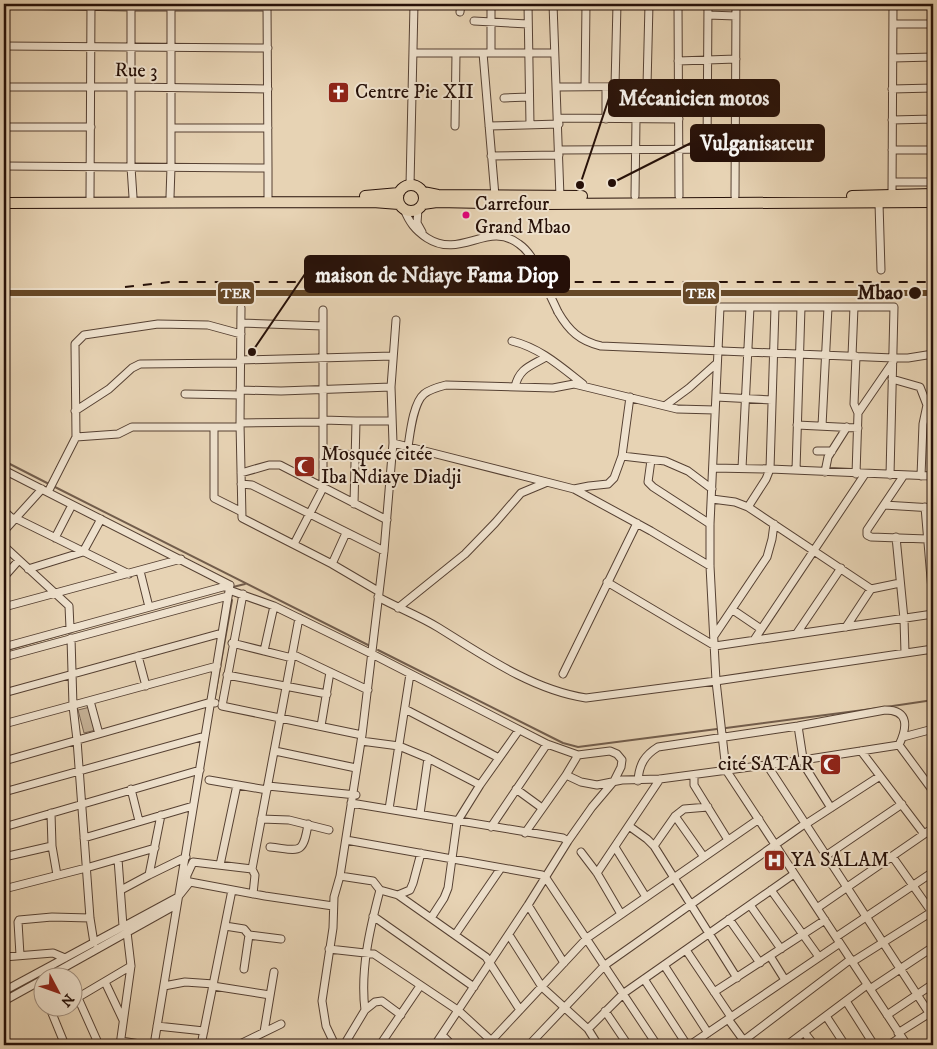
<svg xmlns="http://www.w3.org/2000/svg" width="937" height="1049" font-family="'IM FELL DW Pica',serif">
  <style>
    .green { fill: #c6b297; stroke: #766150 }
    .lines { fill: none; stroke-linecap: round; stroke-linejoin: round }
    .stream { stroke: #725d4c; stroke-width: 2 }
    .minor-casing { stroke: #564133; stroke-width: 9 }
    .highway-casing { stroke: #261008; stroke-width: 12 }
    .minor { stroke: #efe2ce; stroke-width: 7 }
    .highway { stroke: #e7d3b4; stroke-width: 10 }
    .rail { stroke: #261008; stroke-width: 2; stroke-dasharray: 9 9; stroke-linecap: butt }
    .minor-bridge-casing { stroke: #564133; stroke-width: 9; stroke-linecap: butt }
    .minor-bridge { stroke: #efe2ce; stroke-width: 7 }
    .rail-1-casing { stroke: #efe2ce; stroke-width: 10 }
    .rail-1 { stroke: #664827; stroke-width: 6 }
    .bus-dot { fill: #e5007d; stroke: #efe2ce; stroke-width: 2 }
    .stop-dot { fill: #261008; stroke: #efe2ce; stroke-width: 2 }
    .labels { text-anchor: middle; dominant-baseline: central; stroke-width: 4; stroke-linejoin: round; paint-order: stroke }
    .bus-label { font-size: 19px; fill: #261008; stroke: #efe2ce; text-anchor: start }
    .street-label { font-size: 20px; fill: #261008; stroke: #efe2ce }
    .poi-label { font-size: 20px; fill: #261008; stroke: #efe2ce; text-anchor: start }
    .stop-label { font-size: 20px; font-weight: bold; fill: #261008; stroke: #efe2ce; text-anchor: end }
    .leader { fill: none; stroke: #261008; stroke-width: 2 }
    .callout-dot { fill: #261008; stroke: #efe2ce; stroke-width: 2 }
    .callout { fill: #261008; stroke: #261008; stroke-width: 2 }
    .callout-label { font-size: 21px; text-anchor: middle; font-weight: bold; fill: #fff }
    .line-badge { stroke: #efe2ce; stroke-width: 2 }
    .badge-label { font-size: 14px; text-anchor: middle; font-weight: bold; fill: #fff }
  </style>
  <rect width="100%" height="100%" fill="#e7d3b4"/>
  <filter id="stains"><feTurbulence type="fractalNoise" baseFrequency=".004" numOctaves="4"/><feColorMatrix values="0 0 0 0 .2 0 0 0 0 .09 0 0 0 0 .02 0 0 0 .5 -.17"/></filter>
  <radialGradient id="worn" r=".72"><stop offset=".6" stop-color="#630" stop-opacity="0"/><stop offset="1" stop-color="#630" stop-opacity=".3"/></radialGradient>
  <path class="green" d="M90,707L96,730L84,733L78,710Z"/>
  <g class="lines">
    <path class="stream" d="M4,461L49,484
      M53,486L368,645
      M233,587L245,584
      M378,650L563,743L578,747L717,729
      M4,651L88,627
      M215,696L232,600
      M886,707L933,700
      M726,728L879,708
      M4,997L115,935"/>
    <defs>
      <path id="minor" d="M131,4V167L133,197
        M267,4L268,168
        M528,4L530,125
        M553,4L560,197
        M678,4L679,196
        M4,5L131,7H267
        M460,12L461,4
        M708,15L736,16
        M474,21L528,24
        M893,24H933
        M4,46L268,48
        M413,53H554
        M483,53L495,196
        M491,53V4
        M893,58L933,57
        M678,61L736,59
        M615,86L617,4
        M647,86L649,4
        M4,87H130L268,89
        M557,87L678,86
        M585,87L586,4
        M606,87V119
        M892,89L933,88
        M504,98L529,97
        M558,118L679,119
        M892,120L933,119
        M455,126L456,53
        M489,126L559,124
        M4,127H91
        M171,128H268
        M707,149L708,4
        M559,150L736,149
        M892,150H933
        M491,156L559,155
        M4,166L268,168V197
        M892,182H933
        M410,185L414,4
        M933,194V113
        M892,195L893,4
        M635,196L636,119
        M735,196L736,4
        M90,197L91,4
        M170,197L171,167V4
        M879,203L881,270
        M404,209C409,222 415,230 427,238C461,260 488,220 519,244C529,251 534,261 539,272
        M418,209L417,223L422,232
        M241,308L240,423L242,518L332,564L346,533
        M558,312C569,331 580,341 601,346L893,358H908L933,354
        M241,323L323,326
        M512,341C540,348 560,366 583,384
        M852,356L854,307
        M856,356L854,404L858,413L856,474
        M240,360L393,356
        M892,379L920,387L927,405L923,424L921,476
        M515,387C519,368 531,366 546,357
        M240,390L281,391L391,387
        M185,394L240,395
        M716,397L772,400
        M666,405L689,388L717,363
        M75,411L109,389L132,368L140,364L240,363
        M858,413L893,362
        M323,420L356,421L354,504
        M356,421H392
        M240,423L323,422
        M797,425L858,428
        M822,426L828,307
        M214,427V498L240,511
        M76,437L118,434L132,427H240
        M393,443L574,489L651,531L710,566
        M408,447C410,434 413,403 424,394C430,389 438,387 446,385L553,388L574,384L677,409L715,410
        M817,451H832
        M323,452L354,455
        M622,456L665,461L688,471L712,489
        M651,460L648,482L653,487L710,524
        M713,468L770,469L933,476
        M742,468L750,307
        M4,470L230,585
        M796,470L801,307
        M825,472L828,457L847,427
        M241,473L269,465H280L387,520
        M890,475L894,307H720L710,524V566L716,681L726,770L907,1045
        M904,475L867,530V535L871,537L927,539
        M241,484L252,485L384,551
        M574,489L589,486L608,484L614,478L622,456L630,397
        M48,492L76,437L75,344L84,335L158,324L208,325L241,334
        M712,499L735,502L748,507L871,589
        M884,505L933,508
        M748,507L766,479L770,469L775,307
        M925,507L933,602
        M4,511L14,520
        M15,518L129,574
        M4,531L42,489
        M896,537L904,619L905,653
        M55,538L72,505
        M294,544L323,488V310
        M4,546L69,606L70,628
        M332,564L378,591
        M28,569L83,552L101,519
        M140,571L149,607
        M4,577L19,560
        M607,582L715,646L933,614
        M229,590L274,606L372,654L547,744L578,755L610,751L617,754L622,760L621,767L614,781L592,807L568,841L528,905L435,1045
        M243,594L222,706L362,735
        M378,597C398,608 420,616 439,628C484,656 533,690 586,698L716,681L933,649
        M4,607L181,559
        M398,608L465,554L495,523L521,493L545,483
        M733,610L761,629
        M846,627L871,589L900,583
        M797,633L841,568
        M714,636L767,557L772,539L774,524
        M71,638L73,706L77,740L90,918L94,943
        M754,640L865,474
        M232,643L292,658
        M4,647L230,585
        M264,651L274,606
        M292,654L368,690
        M138,656L146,686
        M4,657L228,596
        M563,674L637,523
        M227,675L327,694
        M4,693L222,633
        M90,701L99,734
        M405,709L499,758
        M4,724L217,666
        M321,726L330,672
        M798,726L804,765L831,808
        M903,737L933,729
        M361,741L399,746L428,758L480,785
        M275,751L356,768
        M861,751L924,834
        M4,761L211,702L215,703
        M767,765L933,1019
        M566,775L581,782L597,785L622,780L660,779L803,760L899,745
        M694,775V785L728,840
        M209,780L267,790
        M638,781C639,764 645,755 658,747L798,726L885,710C910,710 907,728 899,745L933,791
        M268,786L356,795
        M131,789L139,821
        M516,789L542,808
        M4,792L205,736
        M351,803L563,838L568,841
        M389,809L410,674
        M51,813L52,846L57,875
        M420,814L428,758
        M675,816L704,857
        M261,819L289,820L329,830
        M806,824L880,776
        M629,826L647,839L654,846L737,978
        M4,827L200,770
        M491,827L547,744
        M525,833L566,775L578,755
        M84,838L193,806
        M346,840L542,875L546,878L657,1045
        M654,846L675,816L684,809L708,807
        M270,847C299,850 303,856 308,824
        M615,847L646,897
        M581,852L597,873L621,914
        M827,855L902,804
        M892,856L933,914
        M4,857L52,846
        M118,859L123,926
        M220,865L237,785
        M597,873L660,779
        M149,875L186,857
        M340,876L373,881L380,890L398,895L486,957L520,1010
        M186,885L187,875L193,862L252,869
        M4,889L86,868L155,848
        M121,890L149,875L161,815
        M771,890L819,957
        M253,894L255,875L252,869L299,618
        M398,895L410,890L413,883L421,853
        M528,905L564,963
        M750,905L781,949
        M817,908L933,828
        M373,916L474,987
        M431,918L444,898L448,888L457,822L480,785L519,730
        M729,919L760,963
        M225,926L244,929L249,935L244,969
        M249,935L281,939
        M455,935L501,868
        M509,935L542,987L588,1029L598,1045
        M836,937L933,872
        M329,949L374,954L459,1011L496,1045
        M686,950L731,1017
        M20,955L18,922L19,920L52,917L90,918
        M770,956L785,980
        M4,957L53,953L65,958
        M852,962L933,911
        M664,965L708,1033
        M49,976L176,905
        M644,979L687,1045
        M105,982L123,1020
        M37,983L42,994
        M164,986L185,982L214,984
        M213,986L270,995
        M870,989L933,947
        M4,991L178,897L190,882L265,896L333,906
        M714,992L825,920
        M78,998L99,1045
        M4,1001L42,980
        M72,1001L131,966
        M846,1001L874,1045
        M49,1006L65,1045
        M365,1010C360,970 370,928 380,890
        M605,1011L628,1045
        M53,1013L64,1006
        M887,1015L933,984
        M826,1016L845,1045
        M728,1019L747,1045
        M157,1026L204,1031
        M588,1029L624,993L794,874
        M264,1032L274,972
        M804,1032L814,1045
        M898,1033L933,1011
        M442,1035L452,1045
        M121,1041L146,1045
        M491,1041L587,938L759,819
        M743,1041L851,959
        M120,1045L131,966L127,932
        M154,1045L230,585
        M201,1045L232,890
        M238,1045L281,1024
        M335,1045L326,1026L322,1001L333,928L334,897L340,876L362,735L384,551L393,443L391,387L396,320
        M344,1045L365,1010L375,1002L382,1001L401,1015
        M380,1045L420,986
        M529,1045L605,965L806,823
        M690,1045L840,943
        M787,1045L867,985
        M889,1045L901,1037"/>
      <path id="highway" d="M398 198a13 13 0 1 1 26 0a13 13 0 1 1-26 0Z
        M423,192L438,195L582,196
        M365,196L399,193
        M852,196L933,194
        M4,203L373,202L399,204
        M423,204L437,202L543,204L933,202"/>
    </defs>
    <use href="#minor" class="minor-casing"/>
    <use href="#highway" class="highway-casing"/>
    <use href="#minor" class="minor"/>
    <use href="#highway" class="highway"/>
    <path class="rail" d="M125,287L169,282H933"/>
    <defs>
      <path id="minor-bridge" d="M539,272L558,312"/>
    </defs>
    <use href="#minor-bridge" class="minor-bridge-casing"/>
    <use href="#minor-bridge" class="minor-bridge"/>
    <defs>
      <path id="rail-1" d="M4,293H933"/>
    </defs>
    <use href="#rail-1" class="rail-1-casing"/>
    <use href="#rail-1" class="rail-1"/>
  </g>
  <defs>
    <symbol id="church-square" viewBox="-11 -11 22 22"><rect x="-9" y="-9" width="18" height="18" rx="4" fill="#8f2418" stroke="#efe2ce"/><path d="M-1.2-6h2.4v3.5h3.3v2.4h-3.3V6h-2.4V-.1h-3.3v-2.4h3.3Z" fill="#fff"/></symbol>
    <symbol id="mosque-square" viewBox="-11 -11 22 22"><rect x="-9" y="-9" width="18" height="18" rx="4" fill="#8f2418" stroke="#efe2ce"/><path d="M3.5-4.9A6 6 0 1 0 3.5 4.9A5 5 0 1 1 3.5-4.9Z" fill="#fff"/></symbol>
    <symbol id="hospital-square" viewBox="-11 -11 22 22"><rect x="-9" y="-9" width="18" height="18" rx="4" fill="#8f2418" stroke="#efe2ce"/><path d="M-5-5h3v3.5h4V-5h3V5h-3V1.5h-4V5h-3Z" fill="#fff"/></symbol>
  </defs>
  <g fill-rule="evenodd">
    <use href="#church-square" x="326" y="80" width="25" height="25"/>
    <use href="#mosque-square" x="292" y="454" width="25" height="25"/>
    <use href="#mosque-square" x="818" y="752" width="25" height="25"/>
    <use href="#hospital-square" x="762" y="848" width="25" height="25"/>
  </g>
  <circle class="bus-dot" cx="466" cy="215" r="4.5"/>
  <circle class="stop-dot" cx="915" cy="293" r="7"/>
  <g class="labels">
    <g class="bus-label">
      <text x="475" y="204">Carrefour<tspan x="475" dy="23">Grand Mbao</tspan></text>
    </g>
    <g class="street-label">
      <text transform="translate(136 71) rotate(1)">Rue 3</text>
    </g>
    <g class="poi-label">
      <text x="355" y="92">Centre Pie XII</text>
      <text x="321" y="454">Mosquée citée<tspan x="321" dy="23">Iba Ndiaye Diadji</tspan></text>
      <text x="814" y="764" text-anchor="end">cité SATAR</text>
      <text x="791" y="860">YA SALAM</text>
    </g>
    <g class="stop-label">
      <text x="903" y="293">Mbao</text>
    </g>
  </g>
  <path class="leader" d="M580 185L609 98M612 183L691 143M252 352L305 274"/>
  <g class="callout-dot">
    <circle cx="580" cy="185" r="5"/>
    <circle cx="612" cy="183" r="5"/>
    <circle cx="252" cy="352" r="5"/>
  </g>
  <g class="callout">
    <rect x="609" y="80" width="170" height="36" rx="5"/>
    <rect x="691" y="125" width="133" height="36" rx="5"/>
    <rect x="305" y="256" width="264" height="36" rx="5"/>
  </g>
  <g class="callout-label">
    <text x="694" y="105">Mécanicien motos</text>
    <text x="757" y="150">Vulganisateur</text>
    <text x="437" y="282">maison de Ndiaye Fama Diop</text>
  </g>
  <g class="line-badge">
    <rect x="217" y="281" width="38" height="24" rx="5" fill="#664827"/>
    <rect x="682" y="281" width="38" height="24" rx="5" fill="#664827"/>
  </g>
  <g class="badge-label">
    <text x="236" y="298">TER</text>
    <text x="701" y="298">TER</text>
  </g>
  <rect width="937" height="1049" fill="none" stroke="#e7d3b4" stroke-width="20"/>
  <rect x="5" y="5" width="927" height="1039" fill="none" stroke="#261008" stroke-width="2.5"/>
  <rect x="10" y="10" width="917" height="1029" fill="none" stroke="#261008"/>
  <g transform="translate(58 992) rotate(131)"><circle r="24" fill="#efe2ce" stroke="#9f8e7f"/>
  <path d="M0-4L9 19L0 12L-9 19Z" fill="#8f2418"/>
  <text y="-8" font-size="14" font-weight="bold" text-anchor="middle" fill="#261008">N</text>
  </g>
  <rect width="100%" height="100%" filter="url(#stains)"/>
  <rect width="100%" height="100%" fill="url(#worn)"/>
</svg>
